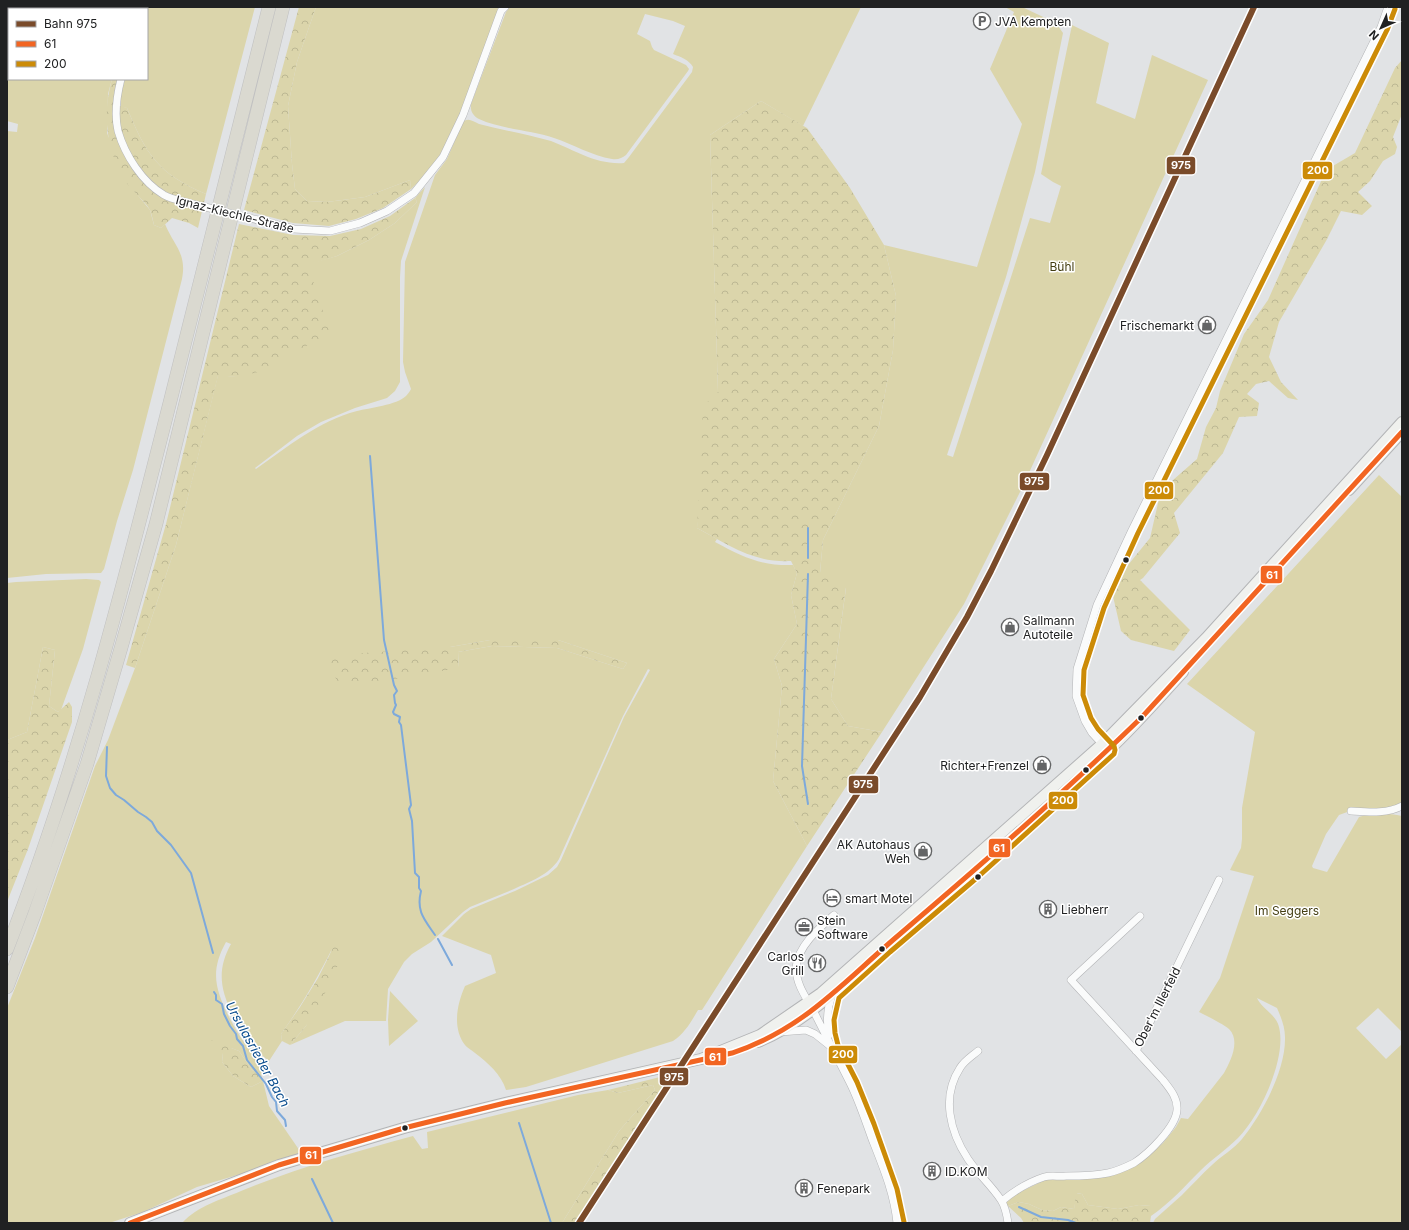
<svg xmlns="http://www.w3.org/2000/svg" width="1409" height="1230" font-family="Inter,sans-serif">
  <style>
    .green { fill: #dbd5ab; fill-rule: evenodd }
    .forest { fill: url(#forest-crowns) }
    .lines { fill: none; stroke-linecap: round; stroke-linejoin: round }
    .stream { stroke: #7da9db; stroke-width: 2 }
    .street-casing { stroke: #b3b4b6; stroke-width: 8 }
    .secondary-casing { stroke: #b3b4b6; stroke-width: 12 }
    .highway-casing { stroke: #c0c0c1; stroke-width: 14 }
    .street { stroke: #fafbfb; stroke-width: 7 }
    .secondary { stroke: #f0f1ee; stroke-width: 10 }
    .highway { stroke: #dad9d0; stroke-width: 13 }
    .street-bridge-casing { stroke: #b3b4b6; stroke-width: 8; stroke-linecap: butt }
    .street-bridge { stroke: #fafbfb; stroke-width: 7 }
    .bus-1-casing { stroke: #fff; stroke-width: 8 }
    .bus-2-casing { stroke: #fff; stroke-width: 8 }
    .bus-1 { stroke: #f26522; stroke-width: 5 }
    .bus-2 { stroke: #cc8b07; stroke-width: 5 }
    .rail-1-casing { stroke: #fff; stroke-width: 9 }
    .rail-1 { stroke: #7a4b2a; stroke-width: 6 }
    .bus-dot { fill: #202122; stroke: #fff; stroke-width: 1.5 }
    .labels { text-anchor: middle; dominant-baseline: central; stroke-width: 3; stroke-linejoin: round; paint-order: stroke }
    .poi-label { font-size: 12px; fill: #202122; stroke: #fff; text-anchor: start }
    .street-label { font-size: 12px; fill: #202122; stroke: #fff }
    .park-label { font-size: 12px; fill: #443e12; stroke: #fff }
    .water-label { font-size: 13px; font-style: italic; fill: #0a4d8e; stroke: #fff }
    .line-badge { stroke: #fff; stroke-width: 1.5 }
    .badge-label { font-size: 11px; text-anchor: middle; font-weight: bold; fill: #fff }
  </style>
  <defs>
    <pattern id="forest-crowns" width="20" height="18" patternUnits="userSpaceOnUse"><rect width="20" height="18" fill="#dbd5ab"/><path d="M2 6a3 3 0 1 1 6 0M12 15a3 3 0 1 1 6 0" fill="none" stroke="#bcb793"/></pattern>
  </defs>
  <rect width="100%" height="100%" fill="#e1e3e5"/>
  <path class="green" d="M7,7H135V9H9V79H112L108,94L107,133L127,182L150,210L154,225L161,228L165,224C174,246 187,253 182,279L133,470L117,521L104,569L101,573L46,574L7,578V131L17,132L18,124L7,121Z
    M145,7H255L206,194C158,174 146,154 127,108L121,107V94L125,79H147V9H145Z
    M316,7H500L460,113L440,155L427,174L411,189L410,180L365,197L327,202L307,201L295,189L292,164L288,106L297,62Z
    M510,7H861L803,126L761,101L710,135L718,392L697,528L717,539L715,542C743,557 761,566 793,565L797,573L791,595L797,624L774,659L782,686L773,781L807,846L702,1010H698C691,1022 685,1033 673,1041L526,1087L506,1090C501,1074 488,1063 475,1053C472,1050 467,1048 465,1045C452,1028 457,1004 465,986L496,973L491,955L442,936L464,914L471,909L515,891L548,875L557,867L561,860L624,717L650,670L648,669L623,716L559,859C549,875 531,881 514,889L470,907L463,912L431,942L412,954L404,962L388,989L386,1021H345L290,1045L306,1026L332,949C317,979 301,1006 281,1034L282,1041L269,1061C250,1046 243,1035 232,1013C220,989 217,969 231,944L226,942C210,971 215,989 229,1017C241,1040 248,1049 267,1066L261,1074L252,1070L239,1051L231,1048L223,1053L222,1062L233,1076L251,1087L263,1081L269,1106L302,1154L278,1163L197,1187L143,1212L109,1223H7V1008L35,938L95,766L108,740L135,668L176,545L218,375L236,377L308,264L337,256L369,240L395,223L417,202L415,198L425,187L401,261L400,277V382L395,391L387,398L355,408L321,422L297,436L255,468L256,469C288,447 318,421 357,411C369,408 397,405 406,396C408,394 410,391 411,389L405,372L403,362L405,262L435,175L447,159L463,122C468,117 473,121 479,124C502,130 527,134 551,141C575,150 596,165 624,163L629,157L692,72L693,67C689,60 681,57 673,54L685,26L673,21L645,14L637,34L650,41L652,47L654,50L686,65L689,69L688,71L626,155C622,158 618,160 612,159C592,156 573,144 554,138C531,130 500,129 479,119C473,116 470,111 471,104L506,12ZM490,640H558L627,663L623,669L557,648L492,646L458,652L459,668L450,647Z
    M1005,7H1022L1056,23L1063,33L1035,172L1006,277L947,455L953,457L1030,218L1050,223L1061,186L1053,182L1041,174L1072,25L1109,43L1096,103L1135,119L1152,55L1208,80L1023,486L964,604L882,732L848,726L831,699L846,588L820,573L823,540L879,426L893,350L896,296L884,245L977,267L1022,124L990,69L1014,12Z
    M1379,475L1402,497V803L1390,808L1350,811L1339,815L1326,834L1312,866L1313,868L1327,872L1359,817C1372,812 1389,813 1402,816V1032L1378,1008L1356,1028L1386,1059L1402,1044V1223H1153L1155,1219C1164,1211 1173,1203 1182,1195C1192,1185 1202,1174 1212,1165C1221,1156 1234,1149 1242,1139C1262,1114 1286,1070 1285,1037C1285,1027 1281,1017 1277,1008L1257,998C1262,1009 1276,1014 1279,1027C1287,1058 1260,1116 1238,1138C1226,1150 1212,1159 1201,1170C1185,1186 1170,1203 1151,1216V1206L1139,1205L1118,1209L1088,1205L1082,1194L1077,1193L1074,1209L1061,1207L1053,1211L1042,1210L1029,1204L1019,1202L1008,1206L1005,1201L1014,1195L1047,1179L1109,1176L1150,1154L1163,1143L1176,1127L1181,1118L1188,1119L1224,1073C1230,1062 1241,1041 1229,1029C1223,1024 1207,1016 1199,1012L1220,978L1254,876L1230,870L1241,848L1242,839V808L1255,732L1187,684Z
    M86,579L99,580L101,582L83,649L61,710L58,712L49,706L55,650L43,647L27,732L7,740V583L16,582Z
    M390,991L418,1021L389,1046L388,1020Z
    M653,1085L655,1090L619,1131L562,1223H182C198,1206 220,1200 241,1191C297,1168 354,1152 413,1136L422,1149L428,1148L427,1132L578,1095L608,1090L618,1093Z"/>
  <path class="forest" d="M299,7H316L297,62L288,106L292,164L295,189L307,201L327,202L365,197L410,180L411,189L383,208L356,219L329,226L293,223L244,210Z
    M1402,60V114L1393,137L1397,147L1395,154L1383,161L1370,181L1358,192L1372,206L1362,215L1341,211L1326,241L1279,322L1269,357L1281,382L1298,400L1288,398L1269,381L1256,384L1247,394L1259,403L1257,416L1239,417L1223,453L1174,513L1180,533L1143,578L1140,580L1190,630L1174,651L1131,640L1121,631L1112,592L1128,565L1150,538L1159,499L1173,480L1197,459L1206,427L1216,408L1220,391L1244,334L1268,300L1326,170L1355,153L1395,68Z
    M112,79H118L114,94V104L127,108C146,154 158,174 206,194L198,228L189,223L172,218L161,228L154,225C153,221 152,215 150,210C144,200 133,192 126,182C106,151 102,114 112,79Z
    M761,101L807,128L850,188L884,245L896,296L893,350L879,426L823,540L820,572L846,587L831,699L848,726L882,732L807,846L773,781L782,686L774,659L797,624L791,595L797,573L791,561C753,563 729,545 697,528L703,406L718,392L710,135Z
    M415,198L417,202L395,223L369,240L337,256L308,265L330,333L258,372L236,377L218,376L176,545L135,668L126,665L166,524L239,224L293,235L330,236L361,229L390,216Z
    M490,640H558L627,663L623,669L557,648L492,646L458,652L459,668L395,679L340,685L328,666L335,655L450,647Z
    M43,647L55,650L49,706L58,712L69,702L72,707V722L28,849L7,902V740L27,732Z
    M336,942L347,944L328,988L306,1026L290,1045L282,1041L281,1034L300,1007L318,978Z
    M208,1039L239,1051L252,1070L261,1074L263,1081L251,1087L233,1076L222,1062L223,1053L209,1045Z
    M672,1074L575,1223H562L619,1131L655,1090L653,1085L618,1093L608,1090Z
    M1076,1193L1082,1194L1088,1205L1118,1209L1139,1205L1151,1206V1216L1150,1223H1024L1021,1218L1008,1206L1019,1202L1029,1204L1042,1210L1053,1211L1061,1207L1074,1209Z"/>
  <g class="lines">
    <path class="stream" d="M370,456L384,640L394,685L397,691L394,695L395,703L396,705L393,712L394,714L400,717L399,722L401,725L411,805L409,809L412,821L415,873L419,877V888L421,891C416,911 424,919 435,935
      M808,558V528
      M808,574L802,766L808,804
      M107,747L106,776L110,788L116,795L124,800L138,812L146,817L152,822L157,831L171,845L191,873L213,953
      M438,939L452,965
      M214,992L216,995V1000L222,1004L224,1014L230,1026L236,1034L237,1039L243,1046L247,1060L266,1084L272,1097L276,1102L277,1111L285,1120L286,1126
      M519,1123L551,1223
      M312,1179L333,1223
      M1019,1207L1041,1217L1068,1220L1076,1223"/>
    <defs>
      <path id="street" d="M141,9V7
        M121,79C117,95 114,114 118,131C125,155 142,182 164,195C173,200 184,201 193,204
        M258,220L294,229L330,231L360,223L387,211L414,193L443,157L463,115L501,11L505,7
        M1104,746L1092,733L1085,721L1076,696L1077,669L1097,605L1132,530L1381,27L1388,7
        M1351,811C1368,812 1387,814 1402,806
        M834,915C819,928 797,947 796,968C796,987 810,1002 817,1018C828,1040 839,1061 850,1083C859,1101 865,1120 872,1139C883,1167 894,1193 897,1223
        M780,1032L806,1030L815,1034L830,1046
        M829,1035C826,1021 827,1009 832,995
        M978,1051C972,1056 964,1061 960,1068C941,1097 950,1132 968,1159C978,1174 991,1185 1001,1200C1005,1206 1007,1216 1008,1223
        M1136,1051L1219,880
        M1002,1201C1014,1191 1029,1182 1044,1177C1051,1175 1059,1177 1066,1176C1080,1176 1094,1176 1108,1173C1117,1171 1126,1167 1134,1163C1148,1154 1176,1127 1177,1110C1178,1098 1170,1089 1163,1080L1071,980L1140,916"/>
      <path id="secondary" d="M1349,490L1402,432
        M758,1042C811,1020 850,977 892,940C965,878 1039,816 1108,751C1135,726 1159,698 1183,672
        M130,1223L279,1165L340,1147L404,1128L505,1103L701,1059L760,1035L821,993L1102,744L1206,638L1402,422"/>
      <path id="highway" d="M7,949C77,770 124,584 171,398C203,268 237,138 269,7
        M7,987L35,913L87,764L121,648L156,524L283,7"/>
    </defs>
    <use href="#street" class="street-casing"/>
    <use href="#secondary" class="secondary-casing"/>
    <use href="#highway" class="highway-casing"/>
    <use href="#street" class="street"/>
    <use href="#secondary" class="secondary"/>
    <use href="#highway" class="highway"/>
    <defs>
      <path id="street-bridge" d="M193,204L258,220"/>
    </defs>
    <use href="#street-bridge" class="street-bridge-casing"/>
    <use href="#street-bridge" class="street-bridge"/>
    <defs>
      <path id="bus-1" d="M130,1223L279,1165L404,1128L505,1103L732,1053C805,1029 844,981 900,934C983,863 1065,792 1143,716L1402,432"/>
      <path id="bus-2" d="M904,1222L897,1189L874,1124L857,1082L838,1045L835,1033L834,1020L839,998L890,952L979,876L1114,754L1115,750L1114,746L1098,729L1091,718L1083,695L1084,670L1104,608L1138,533L1387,30L1395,9"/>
    </defs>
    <use href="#bus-1" class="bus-1-casing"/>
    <use href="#bus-2" class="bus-2-casing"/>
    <use href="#bus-1" class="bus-1"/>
    <use href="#bus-2" class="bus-2"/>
    <defs>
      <path id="rail-1" d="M579,1223L920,697L967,617L991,571L1047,455L1254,7"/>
    </defs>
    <use href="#rail-1" class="rail-1-casing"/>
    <use href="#rail-1" class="rail-1"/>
  </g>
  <defs>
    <symbol id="parking-ring" viewBox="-11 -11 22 22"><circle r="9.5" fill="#fff" stroke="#646566" stroke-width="1.5"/><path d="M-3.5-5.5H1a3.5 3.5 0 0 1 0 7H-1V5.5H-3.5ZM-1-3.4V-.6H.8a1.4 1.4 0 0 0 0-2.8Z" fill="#646566"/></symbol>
    <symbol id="shop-ring" viewBox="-11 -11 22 22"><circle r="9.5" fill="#fff" stroke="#646566" stroke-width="1.5"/><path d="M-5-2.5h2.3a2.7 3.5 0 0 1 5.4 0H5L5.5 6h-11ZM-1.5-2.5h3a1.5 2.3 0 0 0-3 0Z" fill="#646566"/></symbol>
    <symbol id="hotel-ring" viewBox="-11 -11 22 22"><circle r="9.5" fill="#fff" stroke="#646566" stroke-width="1.5"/><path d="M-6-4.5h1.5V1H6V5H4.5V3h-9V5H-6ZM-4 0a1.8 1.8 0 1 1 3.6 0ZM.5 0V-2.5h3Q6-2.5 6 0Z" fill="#646566"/></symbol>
    <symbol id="building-ring" viewBox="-11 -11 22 22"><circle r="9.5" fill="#fff" stroke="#646566" stroke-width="1.5"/><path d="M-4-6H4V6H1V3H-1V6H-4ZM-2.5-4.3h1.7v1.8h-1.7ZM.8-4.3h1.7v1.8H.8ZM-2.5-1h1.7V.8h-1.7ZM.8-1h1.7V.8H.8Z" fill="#646566"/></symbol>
    <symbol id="office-ring" viewBox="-11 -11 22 22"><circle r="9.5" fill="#fff" stroke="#646566" stroke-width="1.5"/><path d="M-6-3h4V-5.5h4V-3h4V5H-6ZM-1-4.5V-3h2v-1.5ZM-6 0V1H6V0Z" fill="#646566"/></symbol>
    <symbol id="restaurant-ring" viewBox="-11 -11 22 22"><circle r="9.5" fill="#fff" stroke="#646566" stroke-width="1.5"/><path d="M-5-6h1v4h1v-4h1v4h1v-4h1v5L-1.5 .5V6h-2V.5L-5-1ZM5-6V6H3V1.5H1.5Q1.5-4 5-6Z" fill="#646566"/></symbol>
  </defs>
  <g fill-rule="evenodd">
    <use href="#parking-ring" x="972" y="11" width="20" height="20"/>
    <use href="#shop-ring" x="1197" y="315" width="20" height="20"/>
    <use href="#shop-ring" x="1000" y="617" width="20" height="20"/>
    <use href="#shop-ring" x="1032" y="755" width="20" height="20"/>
    <use href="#shop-ring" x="913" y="841" width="20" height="20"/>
    <use href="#hotel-ring" x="822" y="888" width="20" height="20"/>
    <use href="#building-ring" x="1038" y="899" width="20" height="20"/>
    <use href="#office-ring" x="794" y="917" width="20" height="20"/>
    <use href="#restaurant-ring" x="807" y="953" width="20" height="20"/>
    <use href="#building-ring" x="922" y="1161" width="20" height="20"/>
    <use href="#building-ring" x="794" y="1178" width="20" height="20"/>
  </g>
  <g class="bus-dot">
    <circle cx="1126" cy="560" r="3.5"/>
    <circle cx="1141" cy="718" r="3.5"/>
    <circle cx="1086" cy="770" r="3.5"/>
    <circle cx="978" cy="877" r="3.5"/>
    <circle cx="882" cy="949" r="3.5"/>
    <circle cx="405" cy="1128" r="3.5"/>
  </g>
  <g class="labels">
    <g class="poi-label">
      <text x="995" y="21">JVA Kempten</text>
      <text x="1194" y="325" text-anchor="end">Frischemarkt</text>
      <text x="1023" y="620">Sallmann<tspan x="1023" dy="14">Autoteile</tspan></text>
      <text x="1029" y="765" text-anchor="end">Richter+Frenzel</text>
      <text x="910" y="844" text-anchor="end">AK Autohaus<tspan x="910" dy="14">Weh</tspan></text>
      <text x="845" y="898">smart Motel</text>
      <text x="1061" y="909">Liebherr</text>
      <text x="817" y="920">Stein<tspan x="817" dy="14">Software</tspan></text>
      <text x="804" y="956" text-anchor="end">Carlos<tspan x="804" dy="14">Grill</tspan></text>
      <text x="945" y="1171">ID.KOM</text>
      <text x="817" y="1188">Fenepark</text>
    </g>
    <g class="street-label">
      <text transform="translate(235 214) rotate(14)">Ignaz-Kiechle-Straße</text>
      <text transform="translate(1157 1007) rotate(-63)">Ober'm Illerfeld</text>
    </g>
    <g class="park-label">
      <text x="1062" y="266">Bühl</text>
      <text x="1287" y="910">Im Seggers</text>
    </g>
    <g class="water-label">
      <text transform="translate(258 1054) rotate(61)">Ursulasrieder Bach</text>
    </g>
  </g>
  <g class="line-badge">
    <rect x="1166" y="156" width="30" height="19" rx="4" fill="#7a4b2a"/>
    <rect x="1302" y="161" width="31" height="19" rx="4" fill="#cc8b07"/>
    <rect x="1019" y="472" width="31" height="19" rx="4" fill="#7a4b2a"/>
    <rect x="1144" y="481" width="30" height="19" rx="4" fill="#cc8b07"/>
    <rect x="1260" y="565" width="23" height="19" rx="4" fill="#f26522"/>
    <rect x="848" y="775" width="31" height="19" rx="4" fill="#7a4b2a"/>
    <rect x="1048" y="791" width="30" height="19" rx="4" fill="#cc8b07"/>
    <rect x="988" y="838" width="23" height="20" rx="4" fill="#f26522"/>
    <rect x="828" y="1045" width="30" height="19" rx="4" fill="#cc8b07"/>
    <rect x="704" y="1047" width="23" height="19" rx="4" fill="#f26522"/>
    <rect x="659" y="1067" width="30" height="19" rx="4" fill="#7a4b2a"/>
    <rect x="299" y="1146" width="23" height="19" rx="4" fill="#f26522"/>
  </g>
  <g class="badge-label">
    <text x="1181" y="169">975</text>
    <text x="1318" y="174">200</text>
    <text x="1034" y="485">975</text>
    <text x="1159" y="494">200</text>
    <text x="1272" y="579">61</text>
    <text x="863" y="788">975</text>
    <text x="1063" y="804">200</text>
    <text x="999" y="852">61</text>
    <text x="843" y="1058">200</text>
    <text x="715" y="1061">61</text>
    <text x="674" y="1081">975</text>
    <text x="311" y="1159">61</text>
  </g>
  <rect width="1409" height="1230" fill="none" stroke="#202122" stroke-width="16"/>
  <rect x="8" y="8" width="140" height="72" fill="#ffffff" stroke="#a6a6a7"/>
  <rect x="16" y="21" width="20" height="6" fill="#7a4b2a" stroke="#a6a6a7"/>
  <text x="44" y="28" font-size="12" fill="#202122">Bahn 975</text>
  <rect x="16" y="41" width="20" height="6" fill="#f26522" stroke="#a6a6a7"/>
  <text x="44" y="48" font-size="12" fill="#202122">61</text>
  <rect x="16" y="61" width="20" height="6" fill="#cc8b07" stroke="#a6a6a7"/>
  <text x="44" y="68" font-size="12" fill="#202122">200</text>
  <g transform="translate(1381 28) rotate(225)" stroke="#ffffff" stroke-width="3" paint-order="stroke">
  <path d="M0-3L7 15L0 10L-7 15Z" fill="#202122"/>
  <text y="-6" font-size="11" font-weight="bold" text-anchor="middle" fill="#202122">N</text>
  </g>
</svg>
